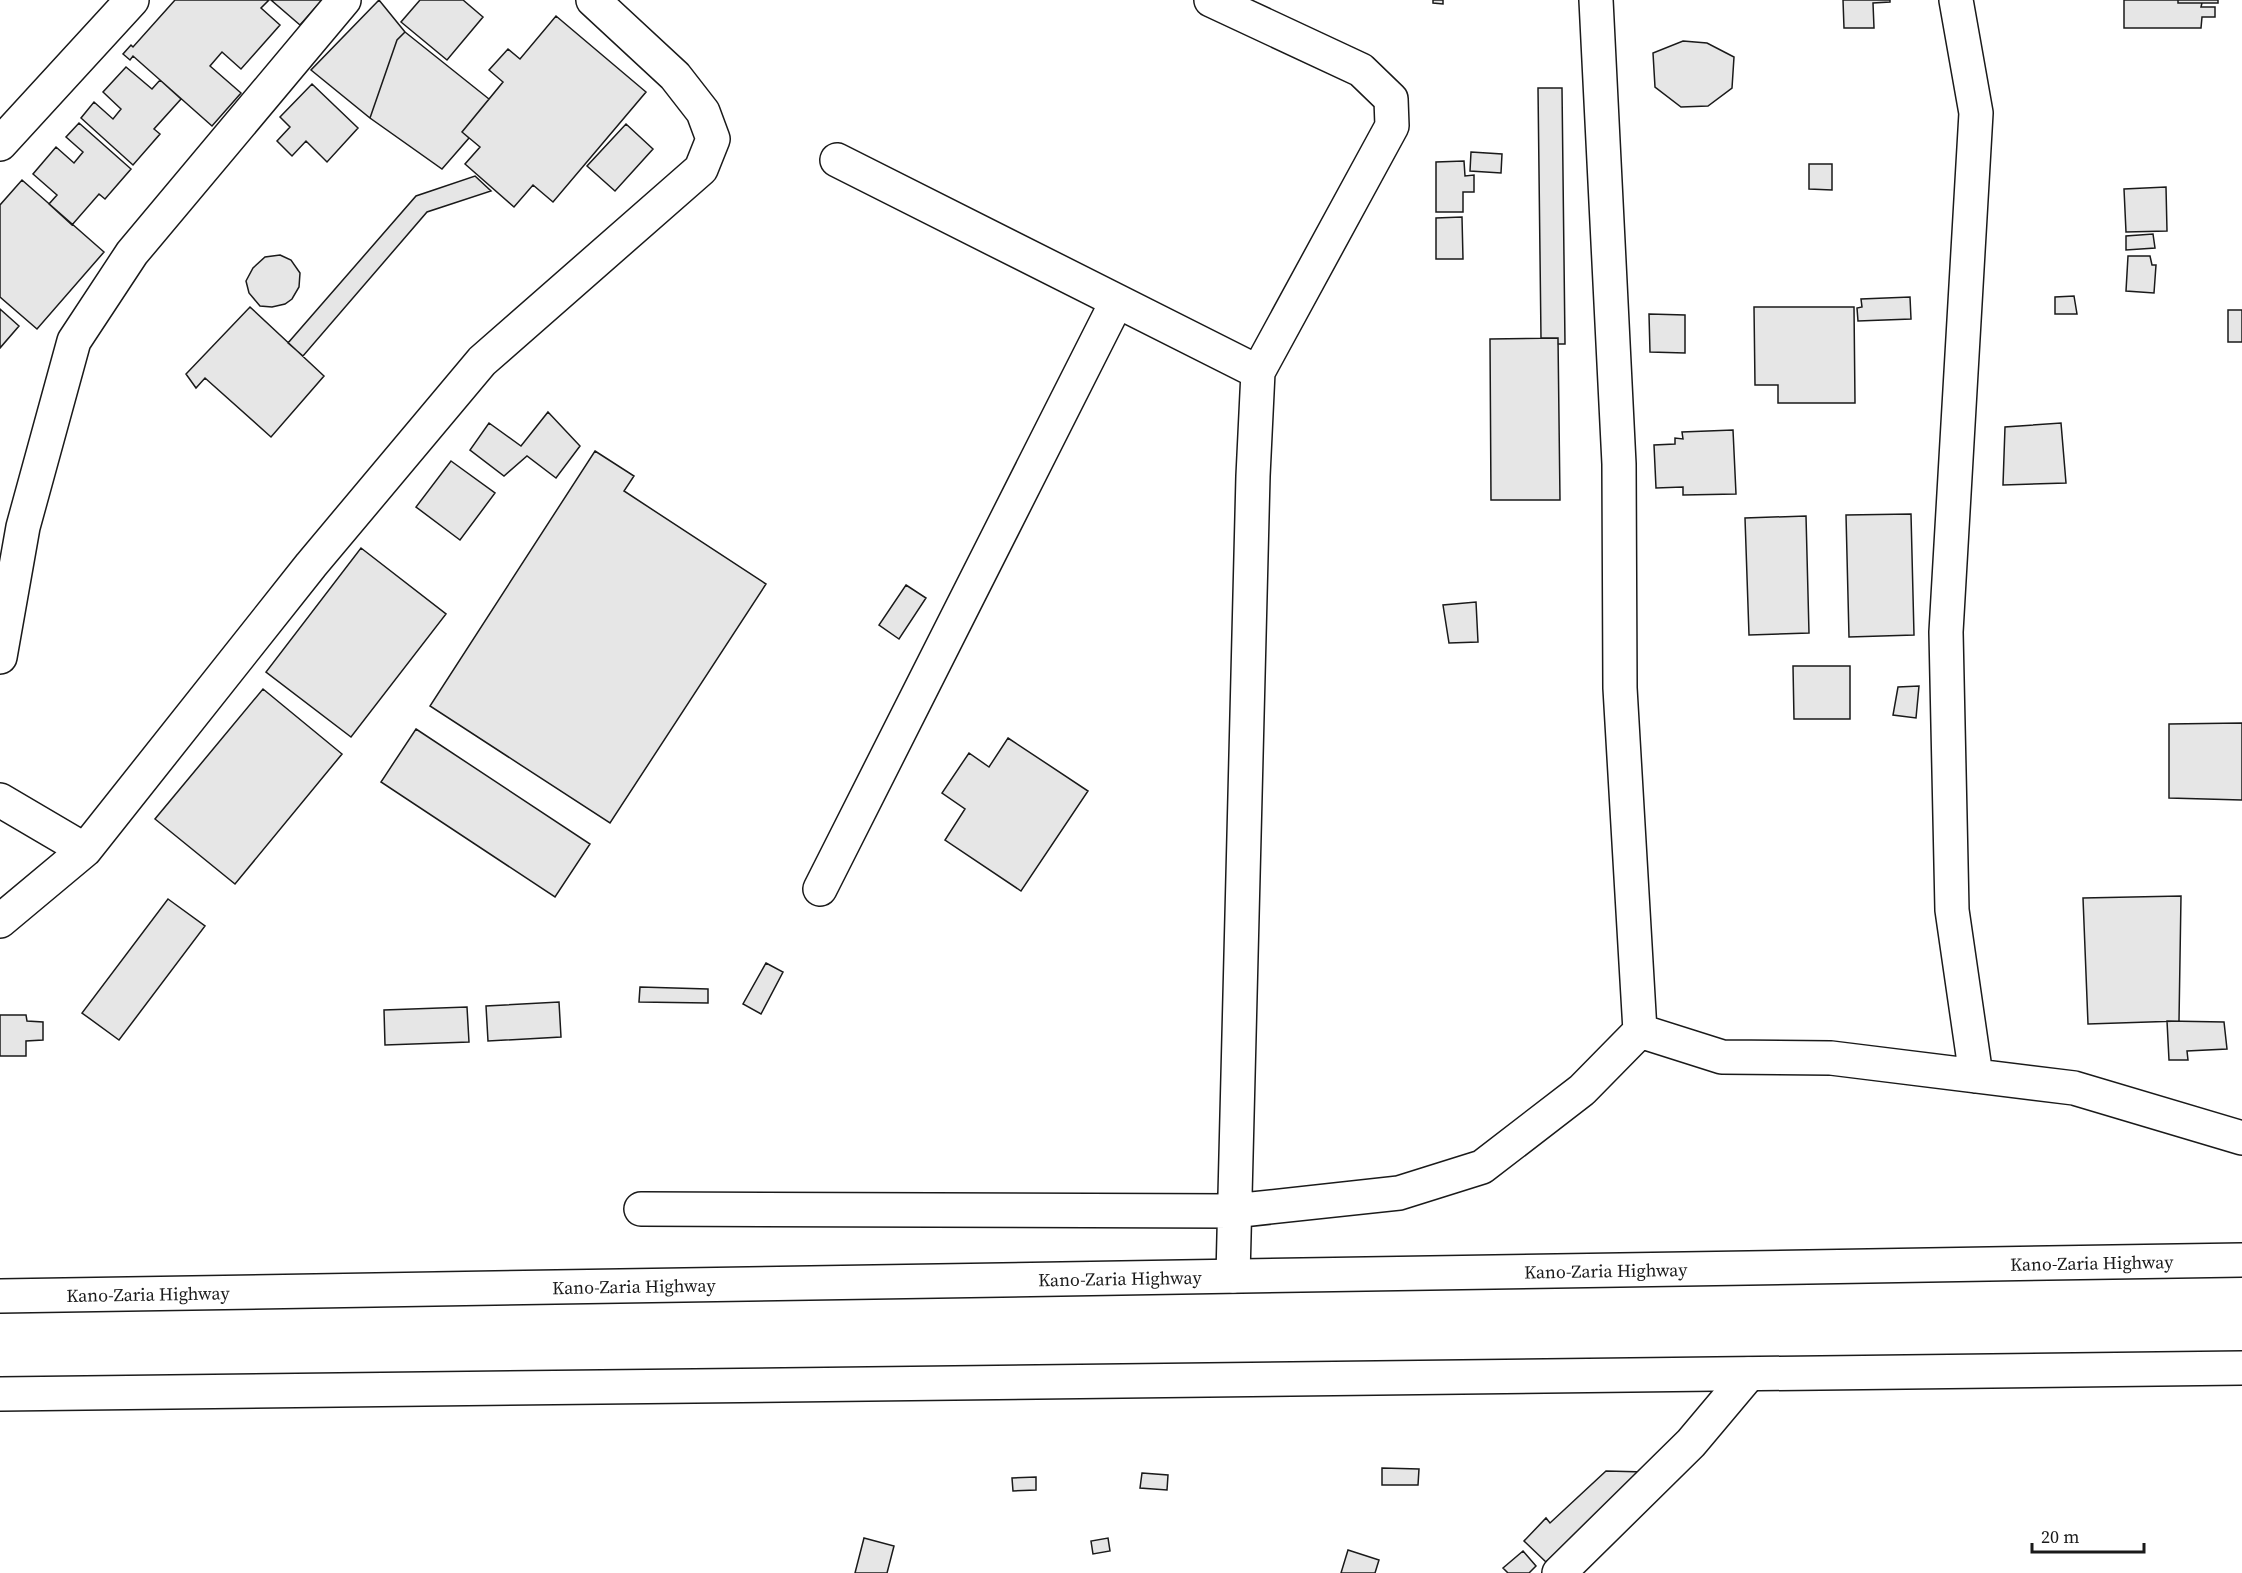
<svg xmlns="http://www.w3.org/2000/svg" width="2242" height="1573" font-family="'Source Serif 4',serif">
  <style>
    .building { fill: #e6e6e6; stroke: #1a1a1a; stroke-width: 1.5 }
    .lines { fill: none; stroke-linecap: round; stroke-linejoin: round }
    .minor-casing { stroke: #1a1a1a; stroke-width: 36 }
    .highway-casing { stroke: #1a1a1a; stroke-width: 36 }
    .minor { stroke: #fff; stroke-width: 33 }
    .highway { stroke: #fff; stroke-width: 33 }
    .labels { text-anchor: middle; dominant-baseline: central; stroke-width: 4.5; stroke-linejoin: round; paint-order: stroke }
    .street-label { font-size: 18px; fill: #1a1a1a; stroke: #fff }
  </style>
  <rect width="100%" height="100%" fill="#fff"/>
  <path class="building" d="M175,0H269L261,8L280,25L241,69L222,52L210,66L241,93L212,126L133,56L130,60L123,54L131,45L133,47Z
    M271,0H322L300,25Z
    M379,0L405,32L397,40L370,118L311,70Z
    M420,0H463L483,17L447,60L401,22Z
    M1433,0H1443V4L1433,3Z
    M1843,0H1890V2L1873,3L1874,28H1844Z
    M2124,0H2178V3H2202L2201,7H2215V17H2202L2201,28H2124Z
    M2178,0H2218V3H2178Z
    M556,16L646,92L553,202L533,185L514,207L465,164L480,147L462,132L503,82L489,70L508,49L520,59Z
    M405,32L489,99L462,132L469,138L442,169L370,118L397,40Z
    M1683,41L1707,43L1734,57L1732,88L1708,106L1681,107L1655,87L1653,53Z
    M126,67L152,89L160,80L181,99L154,129L160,134L133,165L81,118L94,102L113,119L121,109L103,92Z
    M312,84L358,128L327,162L306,141L292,156L277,141L290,127L280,117Z
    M1538,88H1562L1565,344H1558V338H1541Z
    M79,123L131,169L105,199L99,194L72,225L49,204L57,195L33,174L56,147L74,163L83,152L66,137Z
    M626,124L653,149L615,191L587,166Z
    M1471,152L1502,154L1501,173L1470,171Z
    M1464,161L1465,176L1474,175V192H1463V212H1436V162Z
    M1809,164H1832V190L1809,189Z
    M475,176L491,191L427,212L303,356L288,343L416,196Z
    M22,180L104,252L37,329L0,297V205Z
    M2166,187L2167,231L2126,232L2124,189Z
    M1462,217L1463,259H1436V218Z
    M2153,234L2155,248L2126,250V236Z
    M280,255L291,260L300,273L299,287L292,299L285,304L272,307L260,306L249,293L246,281L253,268L265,257Z
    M2128,256H2150L2152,265H2156L2154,293L2126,291Z
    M2074,296L2077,314H2055V297Z
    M1910,297L1911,319L1858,321L1857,308L1862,307L1861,299Z
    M250,307L324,376L271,437L205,378L196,388L186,374Z
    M1754,307H1854L1855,403H1778V385H1755Z
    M0,309L19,326L0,348Z
    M2228,310H2242V342H2228Z
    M1649,314L1685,315V353L1650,352Z
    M1558,338L1560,500H1491L1490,339Z
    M548,412L580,446L556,478L527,456L504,476L470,450L489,423L521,446Z
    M2061,423L2066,483L2003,485L2005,427Z
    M1733,430L1736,494L1683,495V487L1656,488L1654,445L1675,444V438L1683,439L1682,432Z
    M595,451L634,476L624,491L766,584L610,823L430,706Z
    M451,461L495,493L460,540L416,507Z
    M1911,514L1914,635L1849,637L1846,515Z
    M1806,516L1809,633L1749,635L1745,518Z
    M361,548L446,614L351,737L266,672Z
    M906,585L926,598L899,639L879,625Z
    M1476,602L1478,642L1449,643L1443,605Z
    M1793,666H1850V719H1794Z
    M1919,686L1916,718L1893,715L1898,687Z
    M263,689L342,754L235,884L155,819Z
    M2242,723V800L2169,798V724Z
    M416,729L590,844L555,897L381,782Z
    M1008,738L1088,791L1021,891L945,840L965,809L942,793L969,753L989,767Z
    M2181,896L2179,1021L2088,1024L2083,898Z
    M168,899L205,926L119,1040L82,1013Z
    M766,963L783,972L761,1014L743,1004Z
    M640,987L708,989V1003L639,1002Z
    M559,1002L561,1037L488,1041L486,1006Z
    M467,1007L469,1042L385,1045L384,1010Z
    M0,1015H26L27,1021L43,1022V1040L26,1041V1056H0Z
    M2167,1021L2224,1022L2227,1049L2187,1051L2188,1060H2169Z
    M1382,1468L1419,1469L1418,1485H1382Z
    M1606,1471L1645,1472L1546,1562L1524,1541L1546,1518L1550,1523Z
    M1142,1473L1168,1475L1167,1490L1140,1488Z
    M1036,1477V1490L1013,1491L1012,1478Z
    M864,1538L894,1546L887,1573H855Z
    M1108,1538L1110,1551L1093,1554L1091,1541Z
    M1348,1550L1379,1560L1375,1573H1341Z
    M1523,1551L1536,1566L1529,1573H1508L1503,1568Z"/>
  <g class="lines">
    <defs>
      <path id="minor" d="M1211,0L1361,70L1391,99L1392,126L1258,372L1253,476L1233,1276
        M1596,0L1619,464L1620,688L1640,1031
        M1956,0L1976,113L1946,632L1952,910L1976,1076
        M0,144L132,0
        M837,160L1258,372
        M0,657L23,527L74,341L132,253L344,0
        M0,800L85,850
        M820,889L1117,301
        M0,921L85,850L311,565L482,361L701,169L713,139L703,112L675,76L593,0
        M641,1209L1233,1211L1399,1193L1482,1167L1582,1090L1640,1031L1722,1057L1831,1058L2074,1088L2242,1138
        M1559,1573L1691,1443L1749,1374"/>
      <g id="highway">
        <path id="s1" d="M0,1296L2242,1260"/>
        <path d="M0,1394L2242,1368"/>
      </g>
    </defs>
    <use href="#minor" class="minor-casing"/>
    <use href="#highway" class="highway-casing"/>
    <use href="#minor" class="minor"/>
    <use href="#highway" class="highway"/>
  </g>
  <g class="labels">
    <g class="street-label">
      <text stroke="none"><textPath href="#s1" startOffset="2092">Kano-Zaria Highway</textPath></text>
      <text stroke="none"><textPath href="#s1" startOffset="1606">Kano-Zaria Highway</textPath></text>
      <text stroke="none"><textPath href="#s1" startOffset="1120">Kano-Zaria Highway</textPath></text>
      <text stroke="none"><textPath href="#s1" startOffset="634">Kano-Zaria Highway</textPath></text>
      <text stroke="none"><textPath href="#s1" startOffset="148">Kano-Zaria Highway</textPath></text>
    </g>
  </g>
  <path d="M2032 1543v9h112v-9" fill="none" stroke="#1a1a1a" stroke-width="3"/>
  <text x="2041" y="1543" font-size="18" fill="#1a1a1a" stroke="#ffffff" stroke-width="4.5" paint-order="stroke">20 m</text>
</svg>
